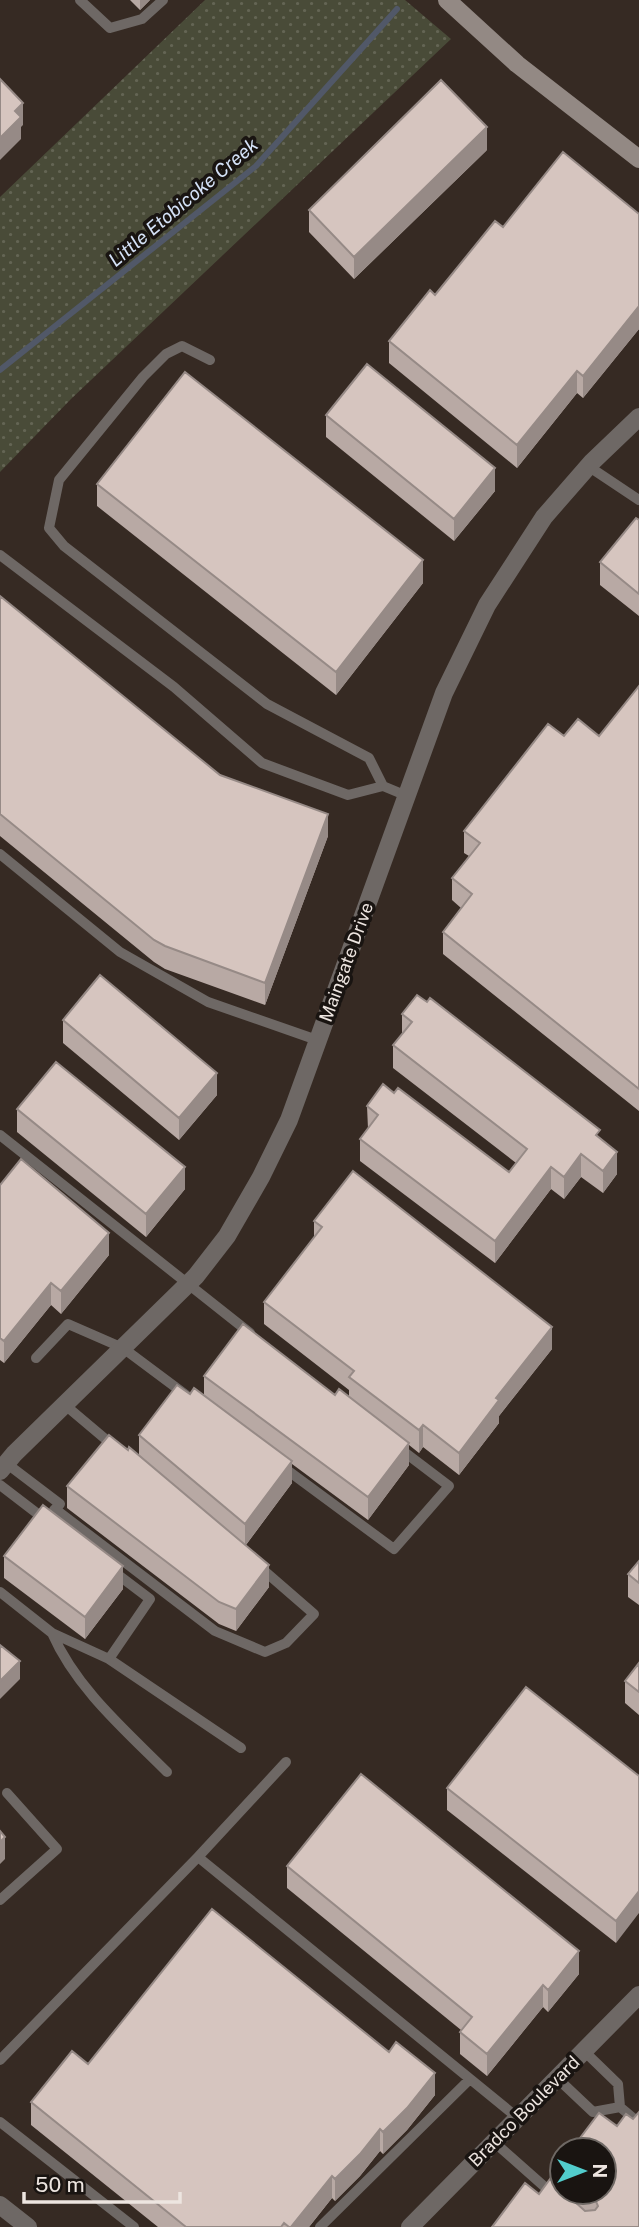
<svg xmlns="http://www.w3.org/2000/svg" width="639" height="2227" font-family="'Public Sans',sans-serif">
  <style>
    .grass { fill: url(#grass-dots) }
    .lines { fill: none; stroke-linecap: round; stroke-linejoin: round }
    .stream { stroke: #515868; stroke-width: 6 }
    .lane { stroke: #6e6865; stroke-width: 10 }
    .street { stroke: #6e6865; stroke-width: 18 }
    .secondary { stroke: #938984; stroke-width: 18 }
    .wall { fill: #b8a9a4 }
    .shaded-wall { fill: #968a86 }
    .building { fill: #d6c5bf; stroke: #968a86; stroke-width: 2 }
    .labels { text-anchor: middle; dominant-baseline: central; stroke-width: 7; stroke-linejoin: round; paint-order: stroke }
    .street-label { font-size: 18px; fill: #ede5e0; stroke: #191411 }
    .water-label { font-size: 19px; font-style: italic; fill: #d5e2f7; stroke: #191411 }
  </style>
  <defs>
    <pattern id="grass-dots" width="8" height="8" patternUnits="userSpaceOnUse" patternTransform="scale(1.75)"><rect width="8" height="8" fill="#494b38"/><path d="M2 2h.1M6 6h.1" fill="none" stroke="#646554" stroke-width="1.8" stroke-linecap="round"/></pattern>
  </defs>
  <rect width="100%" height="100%" fill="#362a23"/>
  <path class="grass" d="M205,0H405L451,39L71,399L0,472V197Z"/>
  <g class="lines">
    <path class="stream" d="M0,370L256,166L397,9"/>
    <path class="lane" d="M80,0L110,28L142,19L163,0
      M210,360L182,346L166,354L143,377L59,480L49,528L64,546L267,704L369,758L383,786L407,796
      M588,466L639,500
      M0,555L174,687L262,763L348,795L383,786
      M0,854L120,952L208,1002L317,1040
      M0,1135L250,1333
      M36,1358L68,1324L123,1348L186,1395
      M65,1405L116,1448
      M6,1463L60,1504L54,1510
      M283,1467L394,1549L449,1486L399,1448
      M0,1485L47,1521
      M55,1509L215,1631L265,1652L286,1643L314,1614L261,1568
      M0,1592L52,1633L109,1659L241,1748
      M52,1633C76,1688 125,1730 167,1772
      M109,1659L150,1599L113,1571
      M286,1762L198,1857L518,2118
      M0,1900L57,1849L7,1793
      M0,2060L198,1857
      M557,2078L593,2112L620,2107L618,2084L584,2051
      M620,2107L639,2123
      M0,2122L134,2227
      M494,2142L555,2196
      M320,2227L469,2080"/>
    <path class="street" d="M0,1471L14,1454L196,1276L227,1236L261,1177L289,1120L444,693L487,605L544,517L592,462L639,417
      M0,2205L28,2227
      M410,2227L639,1995"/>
    <path class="secondary" d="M447,0L517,64L639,159"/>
  </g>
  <path class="wall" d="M130,0H150L140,10Z
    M487,150L354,279L309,232V210Z
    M639,214V329L583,398L577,393L517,468L389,363V341L503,227Z
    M326,415L495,491L454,541L326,437Z
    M97,484L423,583L336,695L97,506Z
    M639,520V616L600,585V562Z
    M0,596L220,775L328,836L265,1005L165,969L154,962L0,836Z
    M639,686V1111L443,954V932L461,908L452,900V878L469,856L464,853V831L564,736H599Z
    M402,1014L600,1139L617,1174L603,1193L581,1177L564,1199L551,1189L495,1263L360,1161V1139L368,1129L367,1106L394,1093L509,1172L516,1163L393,1068V1045L402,1034Z
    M63,1020L217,1095L179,1140L63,1043Z
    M17,1109L185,1189L146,1237L17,1132Z
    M0,1185L109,1255L61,1314L51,1305L4,1363L0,1360Z
    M314,1221L552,1349L499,1416V1423L459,1475L423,1447L419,1453L409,1445V1465L368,1520L292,1464V1483L246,1545L269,1587L236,1631L219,1624L67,1508V1486L128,1450L139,1455V1435L190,1394L204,1395V1376L349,1397V1390L264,1324V1302L314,1237Z
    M4,1556L123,1589L85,1639L4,1578Z
    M639,1561V1605L628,1597V1574Z
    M639,1663V1715L625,1703V1681Z
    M639,1776L616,1943L447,1810V1788Z
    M287,1866L579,1974L548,2012L543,2007L487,2076L460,2054V2032L461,2030L287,1888Z
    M88,2064L435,2095L407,2130L383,2154L380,2151L360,2176L335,2201L332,2198L309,2227H158L31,2125V2102Z
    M562,2163V2192H604L639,2227H492L539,2194L559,2188V2167Z"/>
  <path class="shaded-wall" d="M140,0H150L140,10Z
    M23,103V125L21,127V139L0,160V138L15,111Z
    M487,127V150L354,279V257Z
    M639,306V329L583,398V376Z
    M577,371V393L517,468V445Z
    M495,468V491L454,541V519Z
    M423,560V583L336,695V672Z
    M328,814V836L265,1005V983Z
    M217,1073V1095L179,1140V1118Z
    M617,1152V1174L603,1193V1171Z
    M581,1154V1177L564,1199V1177Z
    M185,1167V1189L146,1237V1214Z
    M551,1167V1189L495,1263V1241Z
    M109,1233V1255L61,1314V1291Z
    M51,1283V1305L4,1363V1341Z
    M552,1327V1349L499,1416V1423L459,1475V1453L496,1398Z
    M423,1425V1447L419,1453V1430Z
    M409,1443V1465L368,1520V1497Z
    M292,1461V1483L245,1546V1524Z
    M269,1565V1587L236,1631V1609Z
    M123,1566V1589L85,1639V1617Z
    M20,1661V1679L0,1699V1681Z
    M5,1837V1859L0,1864V1842Z
    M639,1891V1913L616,1943V1921Z
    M579,1951V1974L548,2012V1990Z
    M543,1985V2007L487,2076V2054Z
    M435,2073V2095L407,2130L383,2154V2132Z
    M380,2129V2151L360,2176L335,2201V2179Z
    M332,2176V2198L309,2227H291Z"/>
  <path class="building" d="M0,79L23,103L15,111L21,117L0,138Z
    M441,80L487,127L354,257L309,210Z
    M563,152L639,214V306L583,376L577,371L517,445L389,341L430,290L435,295L495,221L503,227Z
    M367,364L495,468L454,519L326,415Z
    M185,372L423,560L336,672L97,484Z
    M636,518L639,520V594L600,562Z
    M0,596L220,775L328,814L265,983L165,946L154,940L0,814Z
    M639,686V1089L443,932L472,894L452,878L480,843L464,831L548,724L564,736L578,719L599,736Z
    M100,975L217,1073L179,1118L63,1020Z
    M417,995L427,1002L430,998L600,1130L596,1135L617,1152L603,1171L581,1154L564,1177L551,1167L495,1241L360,1139L378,1115L367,1106L383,1084L394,1093L398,1088L509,1172L527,1149L393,1045L412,1022L402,1014Z
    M56,1062L185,1167L146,1214L17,1109Z
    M21,1159L109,1233L61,1291L51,1283L4,1341L0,1338V1185Z
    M353,1171L552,1327L496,1398L499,1400L459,1453L423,1425L419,1430L349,1377L354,1371L264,1302L322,1227L314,1221Z
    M243,1324L335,1395L339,1389L409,1443L368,1497L204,1376Z
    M177,1385L190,1394L194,1388L292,1461L245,1524L139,1435Z
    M109,1435L128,1450L129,1447L269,1565L236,1609L219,1602L67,1486Z
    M43,1505L123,1566L85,1617L4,1556Z
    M639,1561V1583L628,1574Z
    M0,1645L20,1661L0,1681Z
    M639,1663V1692L625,1681Z
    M526,1687L639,1776V1891L616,1921L447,1788Z
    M361,1774L579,1951L548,1990L543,1985L487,2054L460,2032L472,2017L287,1866Z
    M0,1831L5,1837L0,1842Z
    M212,1909L389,2052L396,2042L435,2073L407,2108L383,2132L380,2129L360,2154L335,2179L332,2176L291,2227H289L284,2223L281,2227H186L31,2102L72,2051L88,2064Z
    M639,2112V2227H492L525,2183L539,2194L550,2179L562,2190V2192H564L585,2211L595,2210L598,2206L595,2199L588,2192H604V2150H571L599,2113L617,2126L626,2114L633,2119Z"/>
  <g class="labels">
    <g class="street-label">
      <text transform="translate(346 962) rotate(-70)">Maingate Drive</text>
      <text transform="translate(524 2111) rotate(-45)">Bradco Boulevard</text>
    </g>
    <g class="water-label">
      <text transform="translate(183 202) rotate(-40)">Little Etobicoke Creek</text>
    </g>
  </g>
  <g transform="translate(583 2171) rotate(90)"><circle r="33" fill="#191411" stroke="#6e6864" stroke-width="2"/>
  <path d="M0-5L12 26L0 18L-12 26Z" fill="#52cdcd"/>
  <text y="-10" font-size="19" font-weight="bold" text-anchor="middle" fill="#ede5e0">N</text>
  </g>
  <path d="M24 2192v10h156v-10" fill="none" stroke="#ede5e0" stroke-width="3.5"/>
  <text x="35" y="2192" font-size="21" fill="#ede5e0" stroke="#191411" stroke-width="5" paint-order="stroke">50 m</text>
</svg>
